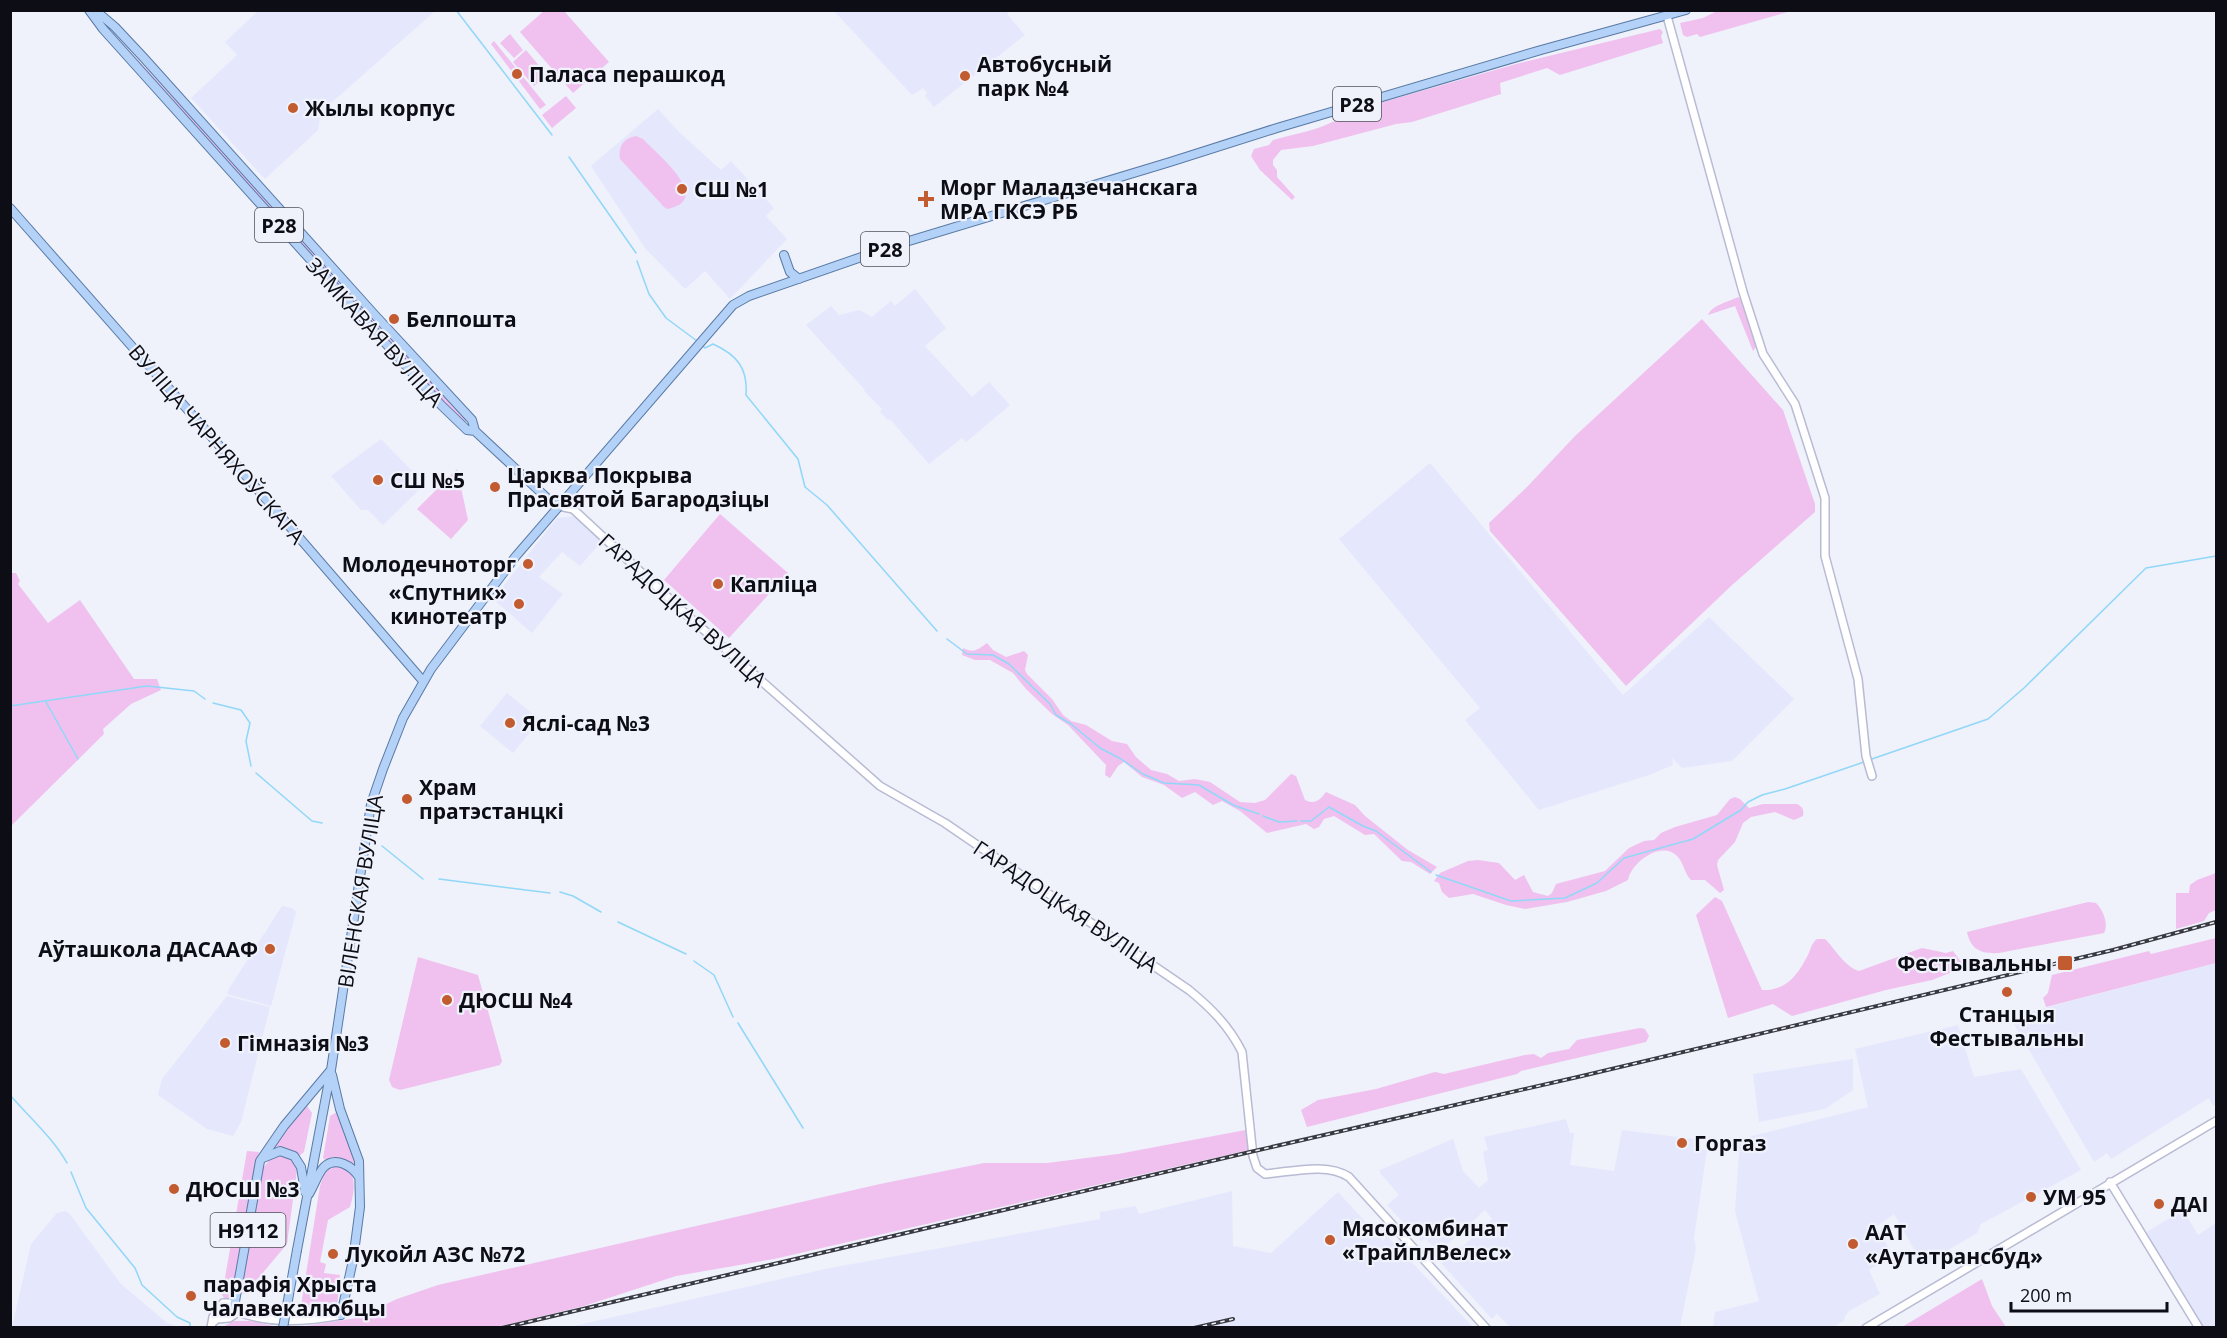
<svg xmlns="http://www.w3.org/2000/svg" width="2227" height="1338" font-family="'Open Sans',sans-serif">
  <style>
    .built { fill: #e5e8fc }
    .green { fill: #f0c1ee }
    .lines { fill: none; stroke-linecap: round; stroke-linejoin: round }
    .stream { stroke: #90d7f8; stroke-width: 1.5 }
    .secondary-casing { stroke: #b8bbd3; stroke-width: 10 }
    .primary-casing { stroke: #597aa5; stroke-width: 10 }
    .secondary { stroke: #fff; stroke-width: 7 }
    .primary { stroke: #b4d2f7; stroke-width: 8 }
    .rail-casing { stroke: #383941; stroke-width: 4 }
    .rail { stroke: #eff1fb; stroke-width: 1.5; stroke-dasharray: 4.5; stroke-linecap: butt }
    .primary-bridge-casing { stroke: #597aa5; stroke-width: 10; stroke-linecap: butt }
    .primary-bridge { stroke: #b4d2f7; stroke-width: 8 }
    .poi-dot { fill: #c25b2f; stroke: #eff1fb; stroke-width: 2 }
    .labels { text-anchor: middle; dominant-baseline: central; stroke-width: 4.5; stroke-linejoin: round; paint-order: stroke }
    .shield { fill: #eff1fb; stroke: #50515a; stroke-width: 1.5 }
    .shield-label { font-size: 20px; font-weight: bold; fill: #0c0d15 }
    .poi-label { font-size: 21px; font-weight: bold; fill: #0c0d15; stroke: #eff1fb; text-anchor: start }
    .street-label { font-size: 21px; fill: #0c0d15; stroke: #eff1fb }
  </style>
  <rect width="100%" height="100%" fill="#eff1fb"/>
  <path class="built" d="M258,11V10L435,11L321,112L318,130L265,179L191,98L237,55L225,42Z
    M834,11H1010L1007,14L1025,35L934,107L925,96L927,93L923,88L912,95Z
    M658,109L679,132L721,170L731,161L774,208L766,216L787,239L730,299L705,271L685,289L645,248L591,166Z
    M915,289L946,328L925,346L972,397L989,382L1010,405L966,442L962,438L929,464L890,419L888,420L880,412L882,409L864,391L865,390L806,325L831,306L839,315L859,310L872,317L891,301L895,306Z
    M381,439L425,484L383,525L368,510H361L331,476Z
    M1430,463L1623,695L1709,617L1794,699L1732,761L1682,768L1672,758L1673,765L1649,775L1539,810L1465,720L1480,708L1339,539Z
    M575,516L602,541L580,566L562,552L539,577L563,594L532,633L493,599L557,518Z
    M507,693L540,720L513,753L480,726Z
    M282,906L292,908L296,912L271,1006L227,994L230,987Z
    M2216,963V1104L2213,1106L2209,1098L2111,1159L2107,1153L2094,1162L2010,1017Z
    M227,996L270,1007L241,1122L233,1136L207,1129L158,1095L162,1079Z
    M1958,1025L1974,1077L2021,1069L2081,1170L1981,1224L1977,1233L1923,1265L1894,1214L1876,1227L1893,1255L1869,1270L1880,1294L1849,1311L1844,1318L1845,1320L1833,1327H1713L1715,1312L1759,1301L1735,1211L1740,1139L1868,1107L1855,1049Z
    M1853,1059V1090L1825,1109L1759,1122L1753,1074Z
    M1566,1119L1570,1133H1574L1570,1165L1614,1171L1622,1130L1694,1139V1150H1707L1694,1238L1696,1248L1680,1327H1510L1497,1314L1492,1319L1441,1263L1445,1258L1441,1253L1445,1250L1452,1257L1492,1219L1485,1210L1438,1253L1426,1239L1421,1241L1387,1205L1399,1195L1380,1173V1170L1453,1139L1463,1171L1479,1188L1488,1180L1483,1152L1488,1150L1484,1137Z
    M1232,1191L1233,1246L1271,1253L1338,1192L1383,1241L1387,1236L1473,1327H569L830,1268L1100,1219V1212L1136,1206L1139,1214Z
    M2183,1210L2198,1235L2216,1223V1327H2203L2145,1233Z
    M65,1211L69,1213L121,1284L167,1323L178,1327H12L31,1244L57,1213Z"/>
  <path class="green" d="M545,10L564,11L609,62L573,93L520,32Z
    M1719,10H1791V11L1700,37L1697,34L1687,37L1683,35L1680,23L1703,18Z
    M1660,29L1663,32L1661,36L1663,43L1560,75L1547,68L1500,83L1501,94L1412,122L1396,124L1313,146L1281,150L1273,160V165L1277,170V177L1295,197L1292,200L1260,170L1251,156L1254,149L1269,145L1273,140C1298,133 1328,129 1348,112L1516,64Z
    M114,34L289,223L284,227L111,36Z
    M510,34L523,50L514,58L500,43Z
    M494,41L546,105L540,109L491,44Z
    M526,50L547,75L534,86L513,62Z
    M566,96L576,108L552,128L542,115Z
    M636,136L643,139C657,154 715,200 667,209L664,207L620,159C618,147 623,138 636,136Z
    M296,232L468,419L462,425L291,237Z
    M1738,297L1741,299L1757,346L1753,351L1735,306L1708,315C1712,305 1728,302 1738,297Z
    M1702,319L1783,410L1815,504V512L1731,586L1626,686L1490,531L1489,523L1527,487L1575,436Z
    M457,469L468,520L451,539L417,509Z
    M720,514L788,573L729,638L664,580Z
    M10,573H16L20,581L18,584L48,623L80,600L134,679H157L161,690L131,704L103,729L104,734L11,826Z
    M987,643L993,650L1006,657L1024,651L1028,655L1025,670L1027,674L1052,699L1063,715L1071,721L1086,725L1112,741L1127,744L1136,757L1151,770L1167,774L1179,781L1195,779L1210,782L1240,802L1255,803L1265,800L1291,774L1296,776L1305,800C1315,805 1320,800 1326,792L1355,805L1365,816L1408,850L1437,867L1430,874L1411,862L1402,861L1374,834L1365,835L1334,816L1324,819L1319,827L1314,829L1306,824L1267,833L1240,811L1222,801L1213,805L1195,792L1182,798L1164,785L1142,777L1124,762L1118,766L1110,778L1105,775L1106,765L1068,725L1052,714L1026,689L1013,673L990,660H975L962,655L963,648C975,654 978,649 987,643Z
    M1735,797L1740,799L1749,808L1763,804H1797C1803,807 1804,810 1803,816L1794,820L1775,812L1751,817L1743,823L1735,842L1718,860L1717,865L1724,890L1720,893L1705,880H1691C1684,873 1684,863 1677,856C1661,840 1631,863 1628,880L1606,891L1567,902L1525,909L1506,905L1473,894L1449,898L1442,892L1439,883L1434,881L1440,873L1468,861L1478,860L1499,863L1515,880L1524,875L1533,892L1548,896L1552,893L1556,884L1605,871L1629,848L1644,841L1654,840L1661,833L1675,827L1717,815L1730,799Z
    M2216,873V910L2209,913L2204,921L2176,929V893H2189L2190,885L2197,880Z
    M1715,897L1722,901L1762,990C1787,991 1798,974 1808,955C1811,948 1811,944 1817,939H1825C1836,950 1844,966 1859,971L1922,948L1946,953L1953,951L1965,967L1932,980L1886,990L1792,1016L1773,1004L1728,1018L1696,915Z
    M2088,902L2096,903C2103,910 2109,924 2104,933L1999,953C1981,954 1971,950 1967,932Z
    M2216,938V963L2046,1007L2043,998L2048,993L2052,975L2149,951L2151,954Z
    M418,957L478,975L502,1061L500,1065L400,1090L392,1087L389,1080Z
    M1640,1028L1645,1029L1649,1036L1646,1042L1521,1071L1517,1074L1307,1127L1301,1110L1318,1100L1376,1089L1435,1072L1444,1074L1525,1055L1534,1054L1541,1058L1548,1053L1569,1049L1577,1040Z
    M307,1106L312,1113L304,1152L299,1156C290,1147 281,1146 270,1150Z
    M337,1112L353,1152L354,1164L340,1159L326,1161L323,1158L330,1116Z
    M1251,1129L1253,1149L774,1259L676,1276L584,1306L498,1327L294,1328L356,1318L397,1299L438,1285L880,1184L984,1163H1047L1118,1154Z
    M247,1151L259,1152L232,1298H224L222,1295Z
    M278,1155C289,1156 293,1160 297,1170L287,1244L245,1294L240,1293L263,1168L271,1158Z
    M335,1166C359,1166 355,1191 350,1207L328,1220L320,1262L326,1264L324,1273L340,1275L337,1307L300,1312L320,1186L325,1172Z
    M1982,1279L1992,1306L2006,1327H1902Z
    M233,1321H251L273,1326L223,1327Z"/>
  <g class="lines">
    <path class="stream" d="M456,10L552,135
      M569,157L636,253
      M637,261L649,294L666,318L697,341
      M703,346L705,348L713,344C737,355 748,368 746,395L798,459L805,487L827,505L937,631
      M947,639L967,654L993,655L1009,664L1050,704L1056,715L1071,724L1100,748L1121,759L1143,774L1164,783L1199,785L1233,805L1259,814
      M46,702L78,759
      M213,703L241,710L250,723L246,741L251,766
      M10,706L147,686L194,691L205,699
      M1869,760L1988,719L2024,688L2146,568L2216,556
      M256,773L312,821L322,823
      M1263,816L1279,822L1297,821
      M1301,821H1311L1329,807L1363,826L1376,831L1431,872
      M382,846L423,879
      M1436,875L1511,901L1565,898L1597,883L1624,858L1693,839L1741,810L1748,802L1762,795L1785,789L1864,762
      M439,879L550,893
      M560,892L573,896L601,912
      M618,922L686,954
      M694,961L714,975L733,1017
      M738,1023L803,1128
      M10,1095C29,1117 53,1138 67,1163
      M71,1172L86,1208L135,1268L142,1285L177,1317L190,1323V1328"/>
    <defs>
      <path id="secondary" d="M1667,16L1743,292L1763,354L1795,404L1825,498V556L1858,679L1866,756L1872,776
        M559,506L573,509L687,615L880,786L945,823L1189,990C1211,1008 1229,1026 1242,1052L1253,1156L1257,1168L1265,1174C1291,1172 1327,1162 1349,1177L1486,1328
        M2110,1182L2199,1328
        M234,1310C267,1325 306,1322 341,1315
        M212,1323L217,1319L229,1318L238,1312
        M211,1328L213,1317L223,1303H231L234,1311
        M1866,1328L2216,1121"/>
      <path id="primary" d="M89,10L103,29L441,405L467,430L475,431
        M95,10L115,27L144,58L373,313L472,420L475,431L548,499L559,506
        M10,208L246,476L423,681
        M784,255L790,272L799,279
        M332,1075L340,1109L359,1161L360,1207L353,1260L341,1315
        M263,1158L280,1151L294,1156L301,1167L305,1192
        M309,1194C314,1186 318,1173 324,1167C336,1156 352,1166 359,1177
        M297,1250L331,1070L371,804L383,769L403,718L431,669L516,556L733,305L749,296L899,244L1170,162L1277,128L1541,50L1686,10
        M234,1307L260,1161L284,1126L330,1071"/>
    </defs>
    <use href="#secondary" class="secondary-casing"/>
    <use href="#primary" class="primary-casing"/>
    <use href="#secondary" class="secondary"/>
    <use href="#primary" class="primary"/>
    <defs>
      <path id="rail" d="M502,1328L1250,1152L1582,1076L2113,950L2216,922
        M1194,1328L1233,1319"/>
    </defs>
    <use href="#rail" class="rail-casing"/>
    <use href="#rail" class="rail"/>
    <defs>
      <path id="primary-bridge" d="M283,1328L297,1250"/>
    </defs>
    <use href="#primary-bridge" class="primary-bridge-casing"/>
    <use href="#primary-bridge" class="primary-bridge"/>
  </g>
  <g class="poi-dot">
    <circle cx="517" cy="74" r="6"/>
    <circle cx="965" cy="76" r="6"/>
    <circle cx="293" cy="108" r="6"/>
    <circle cx="682" cy="189" r="6"/>
    <path d="M923 190h6v6h6v6h-6v6h-6v-6h-6v-6h6z"/>
    <circle cx="394" cy="319" r="6"/>
    <circle cx="378" cy="480" r="6"/>
    <circle cx="495" cy="487" r="6"/>
    <circle cx="528" cy="564" r="6"/>
    <circle cx="718" cy="584" r="6"/>
    <circle cx="519" cy="604" r="6"/>
    <circle cx="510" cy="723" r="6"/>
    <circle cx="407" cy="799" r="6"/>
    <circle cx="270" cy="949" r="6"/>
    <rect x="2057" y="955" width="16" height="16" rx="3"/>
    <circle cx="2007" cy="992" r="6"/>
    <circle cx="447" cy="1000" r="6"/>
    <circle cx="225" cy="1043" r="6"/>
    <circle cx="1682" cy="1143" r="6"/>
    <circle cx="174" cy="1189" r="6"/>
    <circle cx="2031" cy="1197" r="6"/>
    <circle cx="2159" cy="1204" r="6"/>
    <circle cx="1330" cy="1240" r="6"/>
    <circle cx="1853" cy="1244" r="6"/>
    <circle cx="333" cy="1254" r="6"/>
    <circle cx="191" cy="1296" r="6"/>
  </g>
  <g class="labels">
    <g class="shield">
      <rect x="1333" y="87" width="48" height="34" rx="4.5"/>
      <rect x="255" y="208" width="48" height="34" rx="4.5"/>
      <rect x="861" y="232" width="48" height="34" rx="4.5"/>
      <rect x="210.5" y="1213" width="75" height="34" rx="4.5"/>
    </g>
    <g class="shield-label">
      <text x="1357" y="104">Р28</text>
      <text x="279" y="225">Р28</text>
      <text x="885" y="249">Р28</text>
      <text x="248" y="1230">Н9112</text>
    </g>
    <g class="poi-label">
      <text x="977" y="64">Автобусный<tspan x="977" dy="24">парк №4</tspan></text>
      <text x="529" y="74">Паласа перашкод</text>
      <text x="305" y="108">Жылы корпус</text>
      <text x="940" y="187">Морг Маладзечанскага<tspan x="940" dy="24">МРА ГКСЭ РБ</tspan></text>
      <text x="694" y="189">СШ №1</text>
      <text x="406" y="319">Белпошта</text>
      <text x="507" y="475">Царква Покрыва<tspan x="507" dy="24">Прасвятой Багародзіцы</tspan></text>
      <text x="390" y="480">СШ №5</text>
      <text x="516" y="564" text-anchor="end">Молодечноторг</text>
      <text x="730" y="584">Капліца</text>
      <text x="507" y="592" text-anchor="end">«Спутник»<tspan x="507" dy="24">кинотеатр</tspan></text>
      <text x="522" y="723">Яслі-сад №3</text>
      <text x="419" y="787">Храм<tspan x="419" dy="24">пратэстанцкі</tspan></text>
      <text x="258" y="949" text-anchor="end">Аўташкола ДАСААФ</text>
      <text x="2052" y="963" text-anchor="end">Фестывальны</text>
      <text x="459" y="1000">ДЮСШ №4</text>
      <text x="2007" y="1014" text-anchor="middle">Станцыя<tspan x="2007" dy="24">Фестывальны</tspan></text>
      <text x="237" y="1043">Гімназія №3</text>
      <text x="1694" y="1143">Горгаз</text>
      <text x="186" y="1189">ДЮСШ №3</text>
      <text x="2043" y="1197">УМ 95</text>
      <text x="2171" y="1204">ДАІ</text>
      <text x="1342" y="1228">Мясокомбинат<tspan x="1342" dy="24">«ТрайплВелес»</tspan></text>
      <text x="1865" y="1232">ААТ<tspan x="1865" dy="24">«Аутатрансбуд»</tspan></text>
      <text x="345" y="1254">Лукойл АЗС №72</text>
      <text x="203" y="1284">парафія Хрыста<tspan x="203" dy="24">Чалавекалюбцы</tspan></text>
    </g>
    <g class="street-label">
      <text transform="translate(375 332) rotate(48)">ЗАМКАВАЯ ВУЛІЦА</text>
      <text transform="translate(217 444) rotate(49)">ВУЛІЦА ЧАРНЯХОЎСКАГА</text>
      <text transform="translate(683 610) rotate(42)">ГАРАДОЦКАЯ ВУЛІЦА</text>
      <text transform="translate(360 891) rotate(-81)">ВІЛЕНСКАЯ ВУЛІЦА</text>
      <text transform="translate(1066 906) rotate(34)">ГАРАДОЦКАЯ ВУЛІЦА</text>
    </g>
  </g>
  <rect width="2227" height="1338" fill="none" stroke="#0c0d15" stroke-width="24"/>
  <path d="M2011 1302v9h156v-9" fill="none" stroke="#0c0d15" stroke-width="3"/>
  <text x="2020" y="1302" font-size="18" fill="#0c0d15" stroke="#eff1fb" stroke-width="4.5" paint-order="stroke">200 m</text>
</svg>
